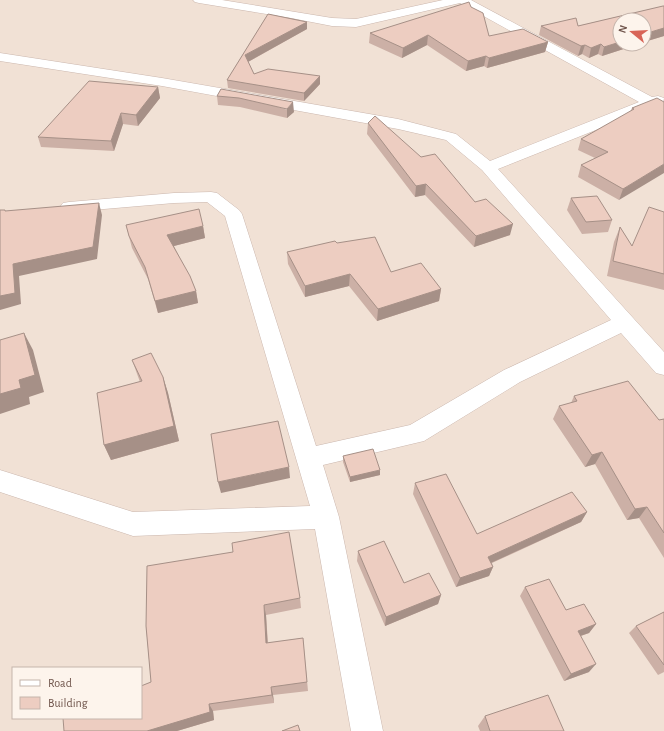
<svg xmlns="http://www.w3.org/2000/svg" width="664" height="731" font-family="'Alegreya Sans',sans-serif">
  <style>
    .residential { fill: #f1e1d5; fill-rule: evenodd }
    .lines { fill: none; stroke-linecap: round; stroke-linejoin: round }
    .street-casing { stroke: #cbb7ae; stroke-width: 1 }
    .street { fill: #fff; fill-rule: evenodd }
    .wall { fill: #ccb0a6 }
    .shaded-wall { fill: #a69087 }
    .building { fill: #edcdc1; stroke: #a69087 }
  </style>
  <rect width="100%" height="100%" fill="#faf0e6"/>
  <path class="residential" d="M0,0H664V731H0ZM620,20H644V44H620ZM13,668H141V718H13Z"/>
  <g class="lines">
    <defs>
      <path id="street" d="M193,0H222L332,18L356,19L443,0H471L652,97L658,96L664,98L663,103L656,106L498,169L664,352V375L656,373L621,333L520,382L424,441L323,465L339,517L383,731H351L315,529L133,536L0,492V470L133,512L310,506L225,216L207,202L174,203L69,212L63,211L60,207L63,203L69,202L174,193L211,192L217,193L239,210L242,214L316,446L410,425L504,370L611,320L482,170L446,140L398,129L162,86L0,61V53L162,78L398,119L456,134L490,161L639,102L460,3L356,27L332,26L291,18L199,3L195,2Z"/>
    </defs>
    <use href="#street" class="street-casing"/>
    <use href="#street" class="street"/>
  </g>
  <path class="wall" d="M664,6V36L644,42V20L620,44H639L602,56L598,54L589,58L582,54L578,56L539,35L541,26H578Z
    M471,7L489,36L548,42L545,52L487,68L484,66L466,71L427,45L402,58L369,43L370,33Z
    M268,14L307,22V29L248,62L254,74L320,84L304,101L228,88L227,80Z
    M158,87L160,98L138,126L123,124L114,151L41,147L38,137Z
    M221,89L294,112L287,118L240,107L218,105L217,96Z
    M664,102L619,200L578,177L581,165L595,158L578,150L581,139L630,112L632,108Z
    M368,123L421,157L475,202L510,235L474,247L425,195L415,197L367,134Z
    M571,198L612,220L608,232L582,234L567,210Z
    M664,212V290L607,276L614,242L620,227L632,246Z
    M126,225L203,226L205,238L174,246L196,291L198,303L158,313L148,279L132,248Z
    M337,243L391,272L441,289L439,301L377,321L349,286L305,297L288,264L287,252Z
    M132,360L163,377L168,393L179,441L111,460L104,445L140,382Z
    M574,396L659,420L664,419V558L639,518L627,520L595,464L585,467L553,419L559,406L571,403Z
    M343,456L380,475L350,482L343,462Z
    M415,483L477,534L587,512L581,522L492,563L493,567L489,576L456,587L413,494Z
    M358,551L404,583L441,595L438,604L385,626L357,561Z
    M525,587L566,610L596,624L589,633L581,636L589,672L564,681L520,596Z
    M300,598L301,608L266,615L268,643L303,638L308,691L273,695L274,703L213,711L214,720L177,731H64L151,682L146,626Z
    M664,612V672L658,675L629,633L636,626Z
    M485,716L564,731H480L478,726Z"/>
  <path class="shaded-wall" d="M307,22V29L246,63L245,55Z
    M664,28V36L644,42V34Z
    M428,35L427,45L402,58L403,48Z
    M548,42L545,52L487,68L489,58Z
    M620,42V44H639L602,56L604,47Z
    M601,44L598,54L589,58L591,48Z
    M585,45L582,54L578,56L581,46Z
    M486,56L484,66L466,71L468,61Z
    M320,76V84L304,101V93Z
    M158,87L160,98L138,126L136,115Z
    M293,102L294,112L287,118V109Z
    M121,113L123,124L114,151L111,141Z
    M664,164V173L619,200L623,189Z
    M426,184L425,195L415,197L416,186Z
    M99,203L102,215L97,259L19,276L21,304L0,310V296L13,264Z
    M513,224L510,235L474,247L476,236Z
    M203,226L205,238L170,247L167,235Z
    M350,274L349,286L305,297V286Z
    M441,289L439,301L377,321L378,309Z
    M196,291L198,303L158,313L155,301Z
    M24,333L33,350L44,392L29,397L30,404L0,414V394Z
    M163,377L168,393L179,441L111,460L104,445Z
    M602,452L595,464L585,467L592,455Z
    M289,467L290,478L221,493L218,482Z
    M380,470V475L350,482V477Z
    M647,507L639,518L627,520L635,509Z
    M587,512L581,522L484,566L488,557Z
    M493,567L489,576L456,587L460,578Z
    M441,595L438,604L385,626L386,617Z
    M264,605L266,615L268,652L266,643Z
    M596,624L589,633L571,639L578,631Z
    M596,664L589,672L564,681L571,674Z
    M271,687L273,695L274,703L272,695Z
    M209,704L213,711L214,720L177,731H147Z"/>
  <path class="building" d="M469,2L471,7L483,13L489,36L523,29L548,42L489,58L486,56L468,61L428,35L403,48L370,33Z
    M663,6H664V28L644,34V20H620V42L604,47L601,44L591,48L585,45L581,46L541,26L576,18L578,26Z
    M268,14L307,22L245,55L254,74L268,69L320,76L304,93L227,80Z
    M89,81L158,87L136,115L121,113L111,141L38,137Z
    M221,89L293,102L287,109L239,98L217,96Z
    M657,98L664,102V164L623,189L581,165L608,152L581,139L634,109L632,108Z
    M375,116L421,157L435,154L475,202L486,199L513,224L476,236L426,184L416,186L368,123Z
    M597,196L612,220L586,222L571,198Z
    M99,203L93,247L13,264L15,293L0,296V210H5V211Z
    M649,207L664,212V274L613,261L620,227L632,246Z
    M199,209L203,226L167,235L190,276L196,291L155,301L145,267L129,236L126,225Z
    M375,237L391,272L421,263L441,289L378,309L350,274L305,286L287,252L335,241L337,243Z
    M24,333L35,375L19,380L21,388L0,394V340Z
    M151,353L163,377L174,426L104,445L97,393L142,381L132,360Z
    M628,381L659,420L664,419V533L647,507L635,509L602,452L592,455L559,406L577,401L574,396Z
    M278,421L289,467L218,482L211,434Z
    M373,449L380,470L350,477L343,456Z
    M446,474L477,534L572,492L587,512L488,557L493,567L460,578L415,483Z
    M289,532L300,598L264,605L266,643L303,638L307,682L271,687L272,695L209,704L210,712L147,731H64L63,718H141V686L151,682L146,626L147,566L233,552L232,543Z
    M384,541L404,583L429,573L441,595L386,617L358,551Z
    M549,579L566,610L584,604L596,624L578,631L596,664L571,674L525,587Z
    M664,612V665L636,626Z
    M548,695L564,731H490L485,716Z
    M298,725L300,731H282Z"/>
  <rect x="12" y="667" width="130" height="52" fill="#fdf4ec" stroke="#c5b5ac"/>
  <rect x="20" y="680" width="20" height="6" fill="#ffffff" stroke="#c5b5ac"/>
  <text x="48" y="687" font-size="12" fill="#71564d">Road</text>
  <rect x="20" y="697" width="20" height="12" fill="#edcdc1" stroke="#c5b5ac"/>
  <text x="48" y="707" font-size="12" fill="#71564d">Building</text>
  <g transform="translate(632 32) rotate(288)"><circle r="19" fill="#fdf4ec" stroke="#c5b5ac"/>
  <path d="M0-3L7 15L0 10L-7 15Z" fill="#d86457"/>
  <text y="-6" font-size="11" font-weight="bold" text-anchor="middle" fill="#71564d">N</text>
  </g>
</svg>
